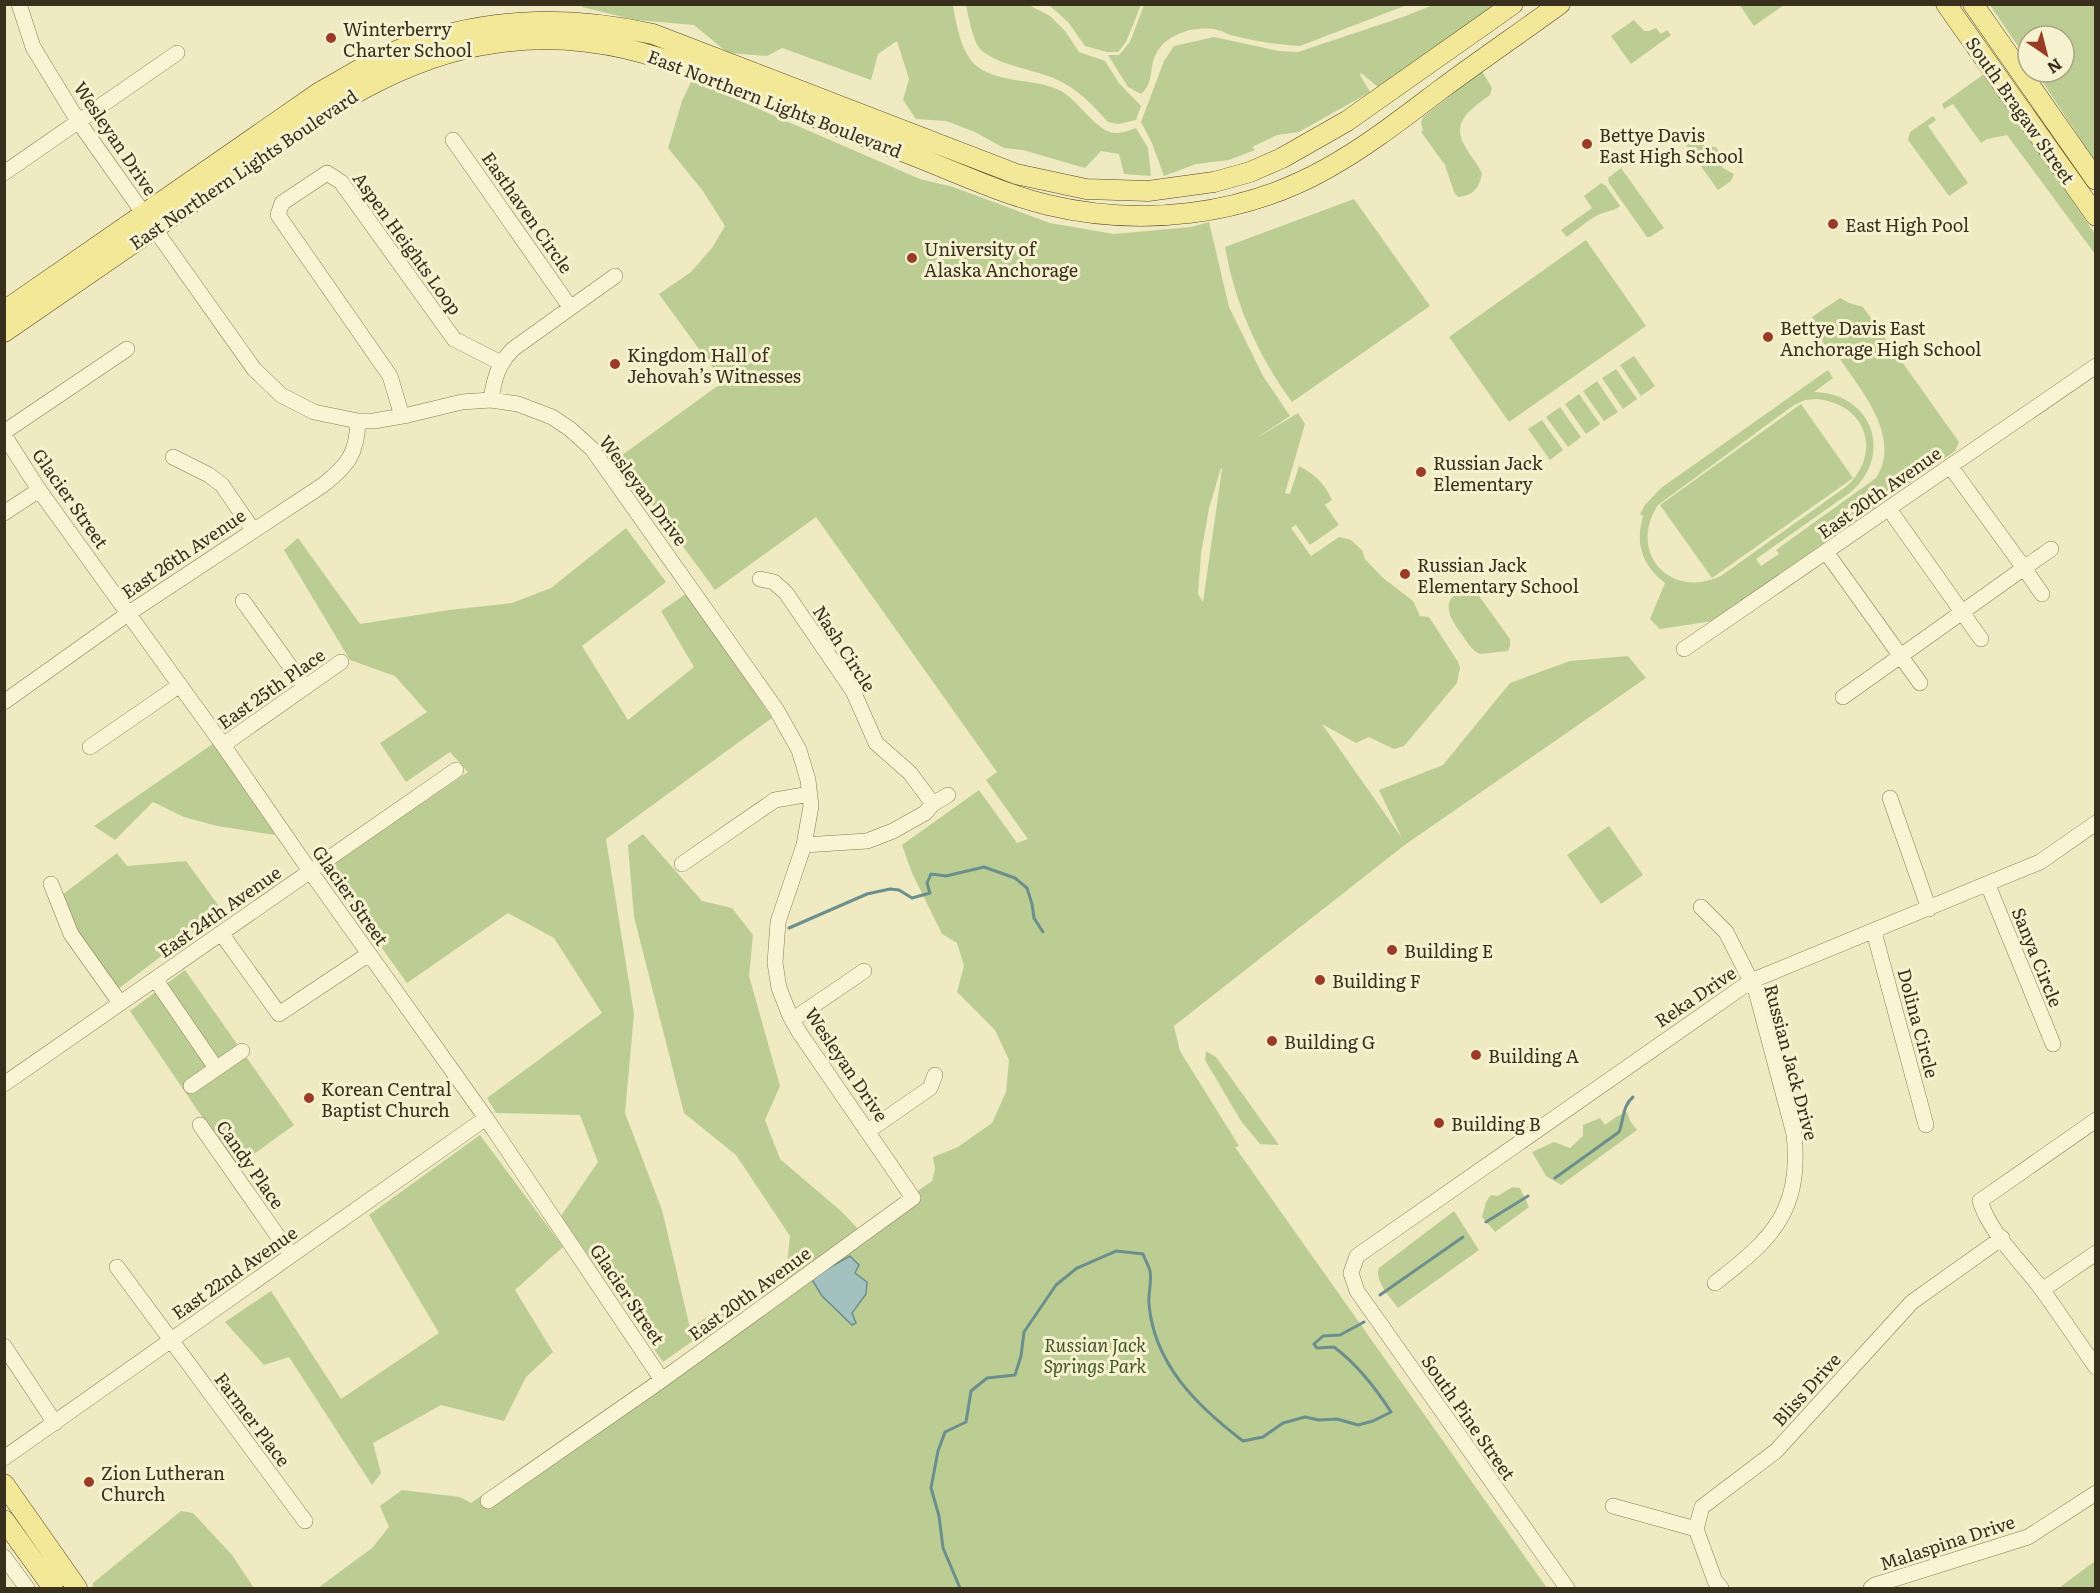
<svg xmlns="http://www.w3.org/2000/svg" width="2100" height="1593" font-family="Literata,serif">
  <style>
    .green { fill: #bccd94; fill-rule: evenodd }
    .water { fill: #a3c1be; stroke: #6a8f8d; stroke-width: 1.5 }
    .lines { fill: none; stroke-linecap: round; stroke-linejoin: round }
    .stream { stroke: #6a8f8d; stroke-width: 3 }
    .minor-casing { stroke: #887b58; stroke-width: 16 }
    .major-casing { stroke: #56482c; stroke-width: 21 }
    .minor { stroke: #f9f5d4; stroke-width: 15 }
    .major { stroke: #f3e897; stroke-width: 20 }
    .poi-dot { fill: #993b27; stroke: #f6f2d0; stroke-width: 2 }
    .labels { text-anchor: middle; dominant-baseline: central; stroke-width: 6; stroke-linejoin: round; paint-order: stroke }
    .poi-label { font-size: 18px; fill: #382f1d; stroke: #f6f2d0; text-anchor: start }
    .street-label { font-size: 18px; fill: #382f1d; stroke: #f6f2d0 }
    .park-label { font-size: 18px; font-style: italic; fill: #3f5523; stroke: #f6f2d0 }
  </style>
  <rect width="100%" height="100%" fill="#efeac1"/>
  <path class="green" d="M585,4L953,5C956,23 961,55 978,67C1001,84 1036,78 1061,91C1078,100 1096,131 1114,133C1121,134 1130,130 1136,128L1148,148L1151,176L1124,174L1119,154L1101,151L1085,168L1023,150L1004,148L975,132L946,121L916,119L903,100L909,79L897,41L878,54L871,80L782,48L767,56L728,53L694,25L636,20L582,7Z
    M1739,4H1784V5L1754,26Z
    M966,5H1029L1050,16L1065,31L1079,52L1105,61L1119,83L1141,106L1136,120L1118,124L1108,122C1093,106 1079,90 1058,80C1038,70 995,65 980,49C973,41 968,15 966,5Z
    M1049,5H1141L1126,42L1118,52H1107L1085,46L1068,22Z
    M1144,5V4L1407,5L1300,46C1277,45 1253,41 1231,35C1227,34 1223,31 1218,30C1197,25 1168,33 1157,52C1148,67 1155,82 1141,94L1128,87L1108,55H1119L1130,42Z
    M1433,5H1495L1378,87L1361,73L1360,75L1370,92L1299,132L1277,135L1252,147L1255,150L1229,160L1196,164L1164,176L1152,143L1141,122L1164,61L1174,46L1214,37L1279,51L1298,52L1403,17Z
    M1990,5H2095V161L2036,72H2064V36H2028V61Z
    M1634,20L1644,31H1649L1656,28L1661,34L1667,30L1671,35L1631,64L1611,36Z
    M1482,71L1492,88L1490,95C1472,108 1450,122 1465,146C1470,156 1478,164 1482,174C1479,188 1473,196 1458,197L1454,192L1445,165L1421,132L1423,131L1421,123L1423,117Z
    M1984,74L2095,234V254L2007,135L1987,139L1981,143L1953,104L1944,109L1942,104Z
    M692,80L920,179L953,187L1050,223L1114,234L1191,227L1209,222L1229,307L1263,376L1290,416L1255,439L1298,413L1305,424L1285,493L1290,494L1299,466C1315,475 1324,482 1332,500L1325,505L1339,525L1310,545L1296,525L1291,528L1311,556L1339,537L1351,540L1362,550L1365,559L1382,577L1413,601L1420,616L1429,617L1458,662L1460,668L1457,683L1404,746L1394,749L1369,737L1356,743L1322,724L1402,838L1379,790L1443,765L1510,683L1570,661L1628,656L1646,678L1406,844L1174,1026L1180,1051L1239,1146L1235,1147L1547,1588H318L372,1548L389,1527L380,1506L402,1490L460,1497L471,1503L785,1284L790,1236L736,1155L684,1113L634,917L628,845L643,834L702,901L732,908L753,935L749,976L780,1086L765,1120L780,1159L841,1211L860,1231L932,1181L935,1169L933,1157L958,1147L992,1123L1006,1092L1009,1060L995,1030L957,992L964,966L957,943L942,934L912,873L902,845L979,790L1017,843L1028,839L986,780L997,772L816,517L715,590L618,458L723,382L659,294L691,272L712,248L725,226L703,191L668,148L682,101ZM1221,468L1222,469L1203,602L1198,594L1201,554L1209,508Z
    M1933,116L1936,120L1928,126L1968,183L1949,196L1908,140L1910,132Z
    M1695,133L1705,146L1716,147L1720,153L1715,158L1723,168L1734,174L1731,181L1718,190L1683,141Z
    M1621,168L1664,228L1650,237H1647L1609,183L1608,178Z
    M1601,183L1606,186L1620,206C1613,212 1604,211 1596,216C1586,222 1576,230 1567,237L1561,230L1592,208L1584,196Z
    M1354,199L1430,306L1292,402C1258,356 1235,304 1225,247Z
    M1586,240L1646,326L1509,422L1449,337Z
    M1840,298L1849,303L1863,307L1959,442L1955,451L1713,621L1660,629L1650,619L1665,583C1642,565 1635,544 1643,516L1640,514L1645,505L1661,488L1828,370L1833,378L1814,392C1872,393 1894,454 1851,492L1756,559L1761,566L1779,554L1776,550L1876,478C1902,437 1862,392 1840,359L1833,357L1812,326L1815,323L1812,317ZM1817,399C1866,404 1883,452 1847,486L1721,576C1670,600 1627,552 1658,505L1794,405L1805,400Z
    M1634,356L1655,386L1641,396L1620,365Z
    M1616,369L1637,399L1623,409L1602,378Z
    M1597,381L1618,412L1604,421L1583,391Z
    M1579,394L1600,424L1586,434L1565,404Z
    M1801,404L1853,478L1712,578L1660,505Z
    M1560,407L1581,437L1568,447L1546,417Z
    M1542,420L1563,450L1550,460L1528,429Z
    M626,528L666,582L582,646L628,720L694,667L661,611L686,594L772,718L606,839L634,1014L625,1113L662,1210L690,1328L745,1292L753,1298L663,1362L561,1216L598,1162L580,1115L496,1113L487,1098L602,1013L554,938L508,913L407,983L325,869L468,772L450,752L406,782L380,743L427,712L395,676L350,660L284,550L298,538L360,624L449,610L512,603L551,588Z
    M1465,591L1473,592L1479,596L1510,639V646L1508,651L1480,654C1471,650 1466,640 1460,632C1449,617 1439,597 1465,591Z
    M214,743L275,835L217,826L184,817L153,802L115,840L94,826Z
    M1609,826L1643,875L1601,904L1567,855Z
    M117,853L127,866L186,861L221,909L213,917L118,989L65,913L62,895Z
    M185,970L294,1125L236,1167L130,1011Z
    M1206,1051L1216,1057L1279,1145L1260,1144L1241,1121L1205,1060Z
    M1627,1112L1630,1121L1637,1130L1561,1185L1546,1176L1532,1152L1554,1142L1570,1148L1583,1136V1125L1600,1118L1605,1125L1616,1117Z
    M480,1135L563,1247L515,1290L553,1352L526,1377L504,1421L441,1405L373,1443L381,1473L372,1485L289,1357L264,1365L225,1322L271,1291L341,1399L439,1333L369,1215Z
    M1512,1187L1520,1188L1529,1207L1495,1232L1482,1217L1486,1202L1491,1195L1498,1196Z
    M1454,1211L1479,1250L1398,1308C1391,1298 1374,1281 1379,1268Z
    M181,1511L193,1513L232,1555L254,1588H93V1583Z
    M2095,1561V1588H2059Z"/>
  <path class="water" d="M850,1256L859,1265L855,1273L867,1282L866,1294L852,1313L856,1323L852,1325L822,1296L811,1278Z"/>
  <g class="lines">
    <path class="stream" d="M789,928L867,894L890,889L899,890L912,898L930,893L927,883L931,874L946,876L984,867L1015,878L1027,888L1032,904L1034,918L1043,932
      M1555,1178L1619,1132C1624,1120 1622,1106 1633,1097
      M1486,1222L1528,1196
      M1380,1295L1463,1237
      M960,1588L943,1548L939,1516L931,1488L938,1451L945,1432L966,1422L971,1391L987,1378L1015,1375L1021,1356L1024,1332L1056,1285L1077,1268L1116,1251L1143,1254C1145,1260 1149,1266 1150,1271C1152,1282 1148,1293 1149,1304C1154,1364 1197,1406 1243,1441L1263,1437L1283,1423L1305,1417L1319,1420L1337,1419L1358,1425L1373,1421L1391,1412C1375,1387 1358,1365 1334,1347L1317,1348L1314,1344L1323,1336L1340,1335L1364,1322"/>
    <defs>
      <path id="minor" d="M19,4L33,47L78,121L254,369L281,395L314,412L358,421H374L408,415L462,402L491,400L518,404L552,417L570,429L592,449L776,709L799,750L808,780L811,806L804,845L778,922L775,963L779,988L790,1016L799,1032L913,1198L662,1380L488,1501
        M453,140L570,307
        M4,173L177,53
        M491,400C494,379 498,364 513,349L615,276
        M402,416L390,376L278,215L282,203L327,173L341,182L454,339L501,363
        M4,432L127,349
        M4,435L39,490L223,745L310,871L486,1118L662,1380
        M173,457L209,475L222,485L253,530
        M1889,509L1981,639
        M4,513L39,490
        M1826,552L1920,683
        M760,579L774,582L786,593L853,691L876,743L910,773L933,804
        M2042,594L2024,568L2051,549
        M243,601L305,687
        M1684,649L2096,366
        M1843,697L2024,568L1950,466
        M4,702L129,613L323,485C348,465 357,454 358,421
        M223,745L341,662
        M90,747L180,685
        M1890,798L1929,909
        M804,845L867,841L893,831L925,813L933,804L948,795
        M682,864L775,800L810,794
        M51,884L71,934L120,1003
        M1988,885L2053,1044
        M1701,907L1726,932L1756,991L1794,1134C1802,1211 1772,1239 1715,1283
        M1874,932L1926,1125
        M221,933L279,1014L369,954
        M155,979L216,1068
        M792,1020L864,971
        M4,1084L456,770
        M191,1086L242,1051
        M2096,1120L1980,1201C1991,1235 2022,1262 2043,1291C2061,1316 2078,1342 2096,1367
        M200,1125L291,1255
        M868,1131L930,1088L935,1075
        M117,1267L305,1521
        M2042,1290L2096,1253
        M4,1346L55,1423
        M4,1458L486,1118
        M1613,1506L1696,1529
        M4,1557L27,1588
        M1567,1588L1357,1291L1351,1273L1357,1256L1751,981L2040,862L2096,823
        M1721,1588L1715,1581L1696,1529L1702,1507L1776,1451L1912,1302L2002,1238
        M1871,1588L1875,1585L2028,1537L2096,1493"/>
      <path id="major" d="M1946,4L2096,216
        M1973,4L2096,180
        M4,311L320,92C347,77 373,60 401,49C485,17 566,15 653,34L1016,174L1086,189L1148,191L1214,182L1250,172L1282,158L1347,121L1513,4
        M4,332C74,284 143,236 212,189C300,128 386,58 495,43C598,28 671,60 763,97C815,117 866,137 917,157C960,174 1003,194 1048,205C1141,227 1242,216 1326,169C1366,147 1403,118 1440,90C1479,61 1520,33 1560,4
        M4,1484L77,1588
        M4,1520L53,1588"/>
    </defs>
    <use href="#minor" class="minor-casing"/>
    <use href="#major" class="major-casing"/>
    <use href="#minor" class="minor"/>
    <use href="#major" class="major"/>
  </g>
  <g class="poi-dot">
    <circle cx="331" cy="38" r="6"/>
    <circle cx="1587" cy="144" r="6"/>
    <circle cx="1833" cy="224" r="6"/>
    <circle cx="912" cy="258" r="6"/>
    <circle cx="1768" cy="337" r="6"/>
    <circle cx="615" cy="364" r="6"/>
    <circle cx="1421" cy="472" r="6"/>
    <circle cx="1405" cy="574" r="6"/>
    <circle cx="1392" cy="950" r="6"/>
    <circle cx="1320" cy="980" r="6"/>
    <circle cx="1272" cy="1041" r="6"/>
    <circle cx="1476" cy="1055" r="6"/>
    <circle cx="309" cy="1098" r="6"/>
    <circle cx="1439" cy="1123" r="6"/>
    <circle cx="89" cy="1482" r="6"/>
  </g>
  <g class="labels">
    <g class="poi-label">
      <text x="343" y="28">Winterberry<tspan x="343" dy="21">Charter School</tspan></text>
      <text x="1599" y="134">Bettye Davis<tspan x="1599" dy="21">East High School</tspan></text>
      <text x="1845" y="224">East High Pool</text>
      <text x="924" y="248">University of<tspan x="924" dy="21">Alaska Anchorage</tspan></text>
      <text x="1780" y="327">Bettye Davis East<tspan x="1780" dy="21">Anchorage High School</tspan></text>
      <text x="627" y="354">Kingdom Hall of<tspan x="627" dy="21">Jehovah’s Witnesses</tspan></text>
      <text x="1433" y="462">Russian Jack<tspan x="1433" dy="21">Elementary</tspan></text>
      <text x="1417" y="564">Russian Jack<tspan x="1417" dy="21">Elementary School</tspan></text>
      <text x="1404" y="950">Building E</text>
      <text x="1332" y="980">Building F</text>
      <text x="1284" y="1041">Building G</text>
      <text x="1488" y="1055">Building A</text>
      <text x="321" y="1088">Korean Central<tspan x="321" dy="21">Baptist Church</tspan></text>
      <text x="1451" y="1123">Building B</text>
      <text x="101" y="1472">Zion Lutheran<tspan x="101" dy="21">Church</tspan></text>
    </g>
    <g class="street-label">
      <text transform="translate(775 103) rotate(21)">East Northern Lights Boulevard</text>
      <text transform="translate(2021 110) rotate(55)">South Bragaw Street</text>
      <text transform="translate(116 138) rotate(56)">Wesleyan Drive</text>
      <text transform="translate(243 169) rotate(-34)">East Northern Lights Boulevard</text>
      <text transform="translate(528 212) rotate(55)">Easthaven Circle</text>
      <text transform="translate(408 243) rotate(54)">Aspen Heights Loop</text>
      <text transform="translate(644 490) rotate(53)">Wesleyan Drive</text>
      <text transform="translate(1879 492) rotate(-35)">East 20th Avenue</text>
      <text transform="translate(71 498) rotate(55)">Glacier Street</text>
      <text transform="translate(183 553) rotate(-34)">East 26th Avenue</text>
      <text transform="translate(845 648) rotate(57)">Nash Circle</text>
      <text transform="translate(271 688) rotate(-35)">East 25th Place</text>
      <text transform="translate(351 895) rotate(55)">Glacier Street</text>
      <text transform="translate(219 911) rotate(-35)">East 24th Avenue</text>
      <text transform="translate(2038 957) rotate(68)">Sanya Circle</text>
      <text transform="translate(1695 996) rotate(-34)">Reka Drive</text>
      <text transform="translate(1919 1023) rotate(75)">Dolina Circle</text>
      <text transform="translate(1792 1062) rotate(75)">Russian Jack Drive</text>
      <text transform="translate(847 1064) rotate(56)">Wesleyan Drive</text>
      <text transform="translate(251 1164) rotate(55)">Candy Place</text>
      <text transform="translate(234 1272) rotate(-35)">East 22nd Avenue</text>
      <text transform="translate(749 1293) rotate(-36)">East 20th Avenue</text>
      <text transform="translate(628 1294) rotate(56)">Glacier Street</text>
      <text transform="translate(1806 1389) rotate(-48)">Bliss Drive</text>
      <text transform="translate(1469 1417) rotate(55)">South Pine Street</text>
      <text transform="translate(253 1419) rotate(53)">Farmer Place</text>
      <text transform="translate(1947 1542) rotate(-18)">Malaspina Drive</text>
    </g>
    <g class="park-label">
      <text x="1095" y="1344">Russian Jack<tspan x="1095" dy="21">Springs Park</tspan></text>
    </g>
  </g>
  <rect width="2100" height="1593" fill="none" stroke="#382f1d" stroke-width="12"/>
  <g transform="translate(2046 54) rotate(145)"><circle r="28" fill="#f6f2d0" stroke="#aaa488" stroke-width="1.5"/>
  <path d="M0-4.5L10 22L0 15L-10 22Z" fill="#993b27"/>
  <text y="-9" font-size="16" font-weight="bold" text-anchor="middle" fill="#382f1d">N</text>
  </g>
</svg>
